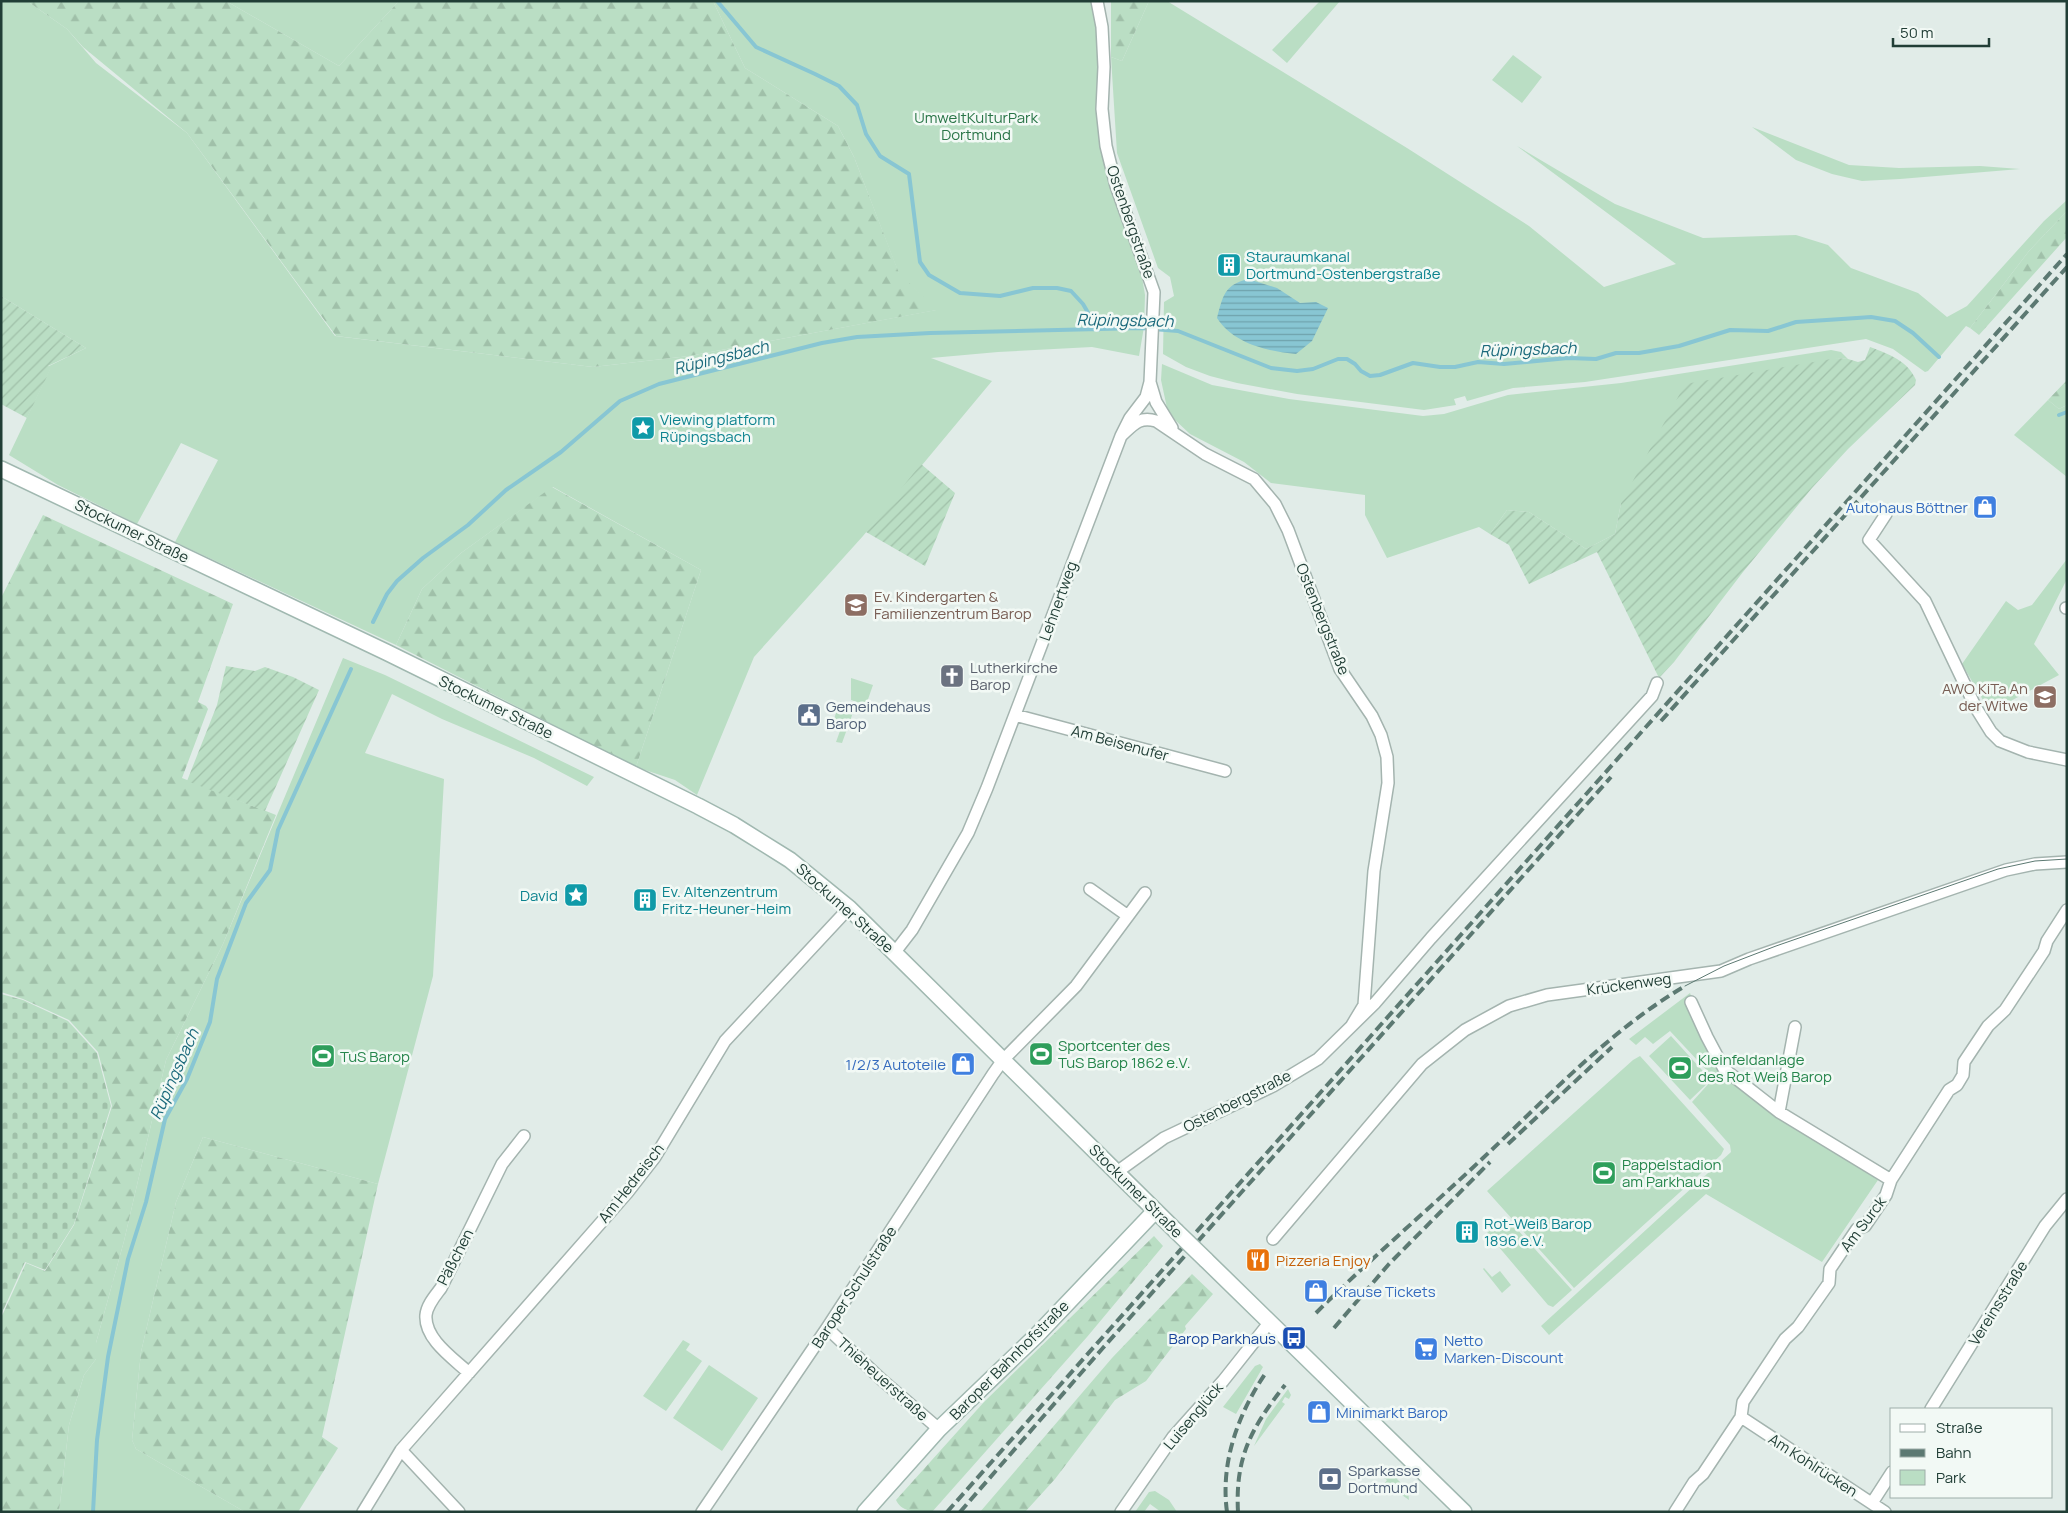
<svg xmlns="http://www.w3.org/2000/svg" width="2068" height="1513" font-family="Manrope,sans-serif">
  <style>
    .green { fill: #badec4 }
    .forest { fill: url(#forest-firs) }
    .cemetery { fill: url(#cemetery-stones) }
    .garden { fill: url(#garden-furrows) }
    .water { fill: url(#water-rules) }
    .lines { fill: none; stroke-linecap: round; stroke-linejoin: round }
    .stream { stroke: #88c6d3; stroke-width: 4 }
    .street-casing { stroke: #a4b4af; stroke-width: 14 }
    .secondary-casing { stroke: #a0b8b0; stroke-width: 18 }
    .street { stroke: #fff; stroke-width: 11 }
    .secondary { stroke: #fff; stroke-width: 15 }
    .tram { stroke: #5c7972; stroke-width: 1 }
    .rail { stroke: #5c7972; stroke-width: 4; stroke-dasharray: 10 5; stroke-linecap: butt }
    .secondary-bridge-casing { stroke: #a0b8b0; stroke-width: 18; stroke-linecap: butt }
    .secondary-bridge { stroke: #fff; stroke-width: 15 }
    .labels { text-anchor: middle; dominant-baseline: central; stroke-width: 5; stroke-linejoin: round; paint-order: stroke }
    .park-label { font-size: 15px; fill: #2a7548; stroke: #f2f9f5 }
    .street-label { font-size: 15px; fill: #213e36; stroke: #f2f9f5 }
    .culture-label { font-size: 15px; fill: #0d838f; stroke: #f2f9f5; text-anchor: start }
    .shop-label { font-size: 15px; fill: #366cbe; stroke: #f2f9f5; text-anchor: start }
    .education-label { font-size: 15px; fill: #785e54; stroke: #f2f9f5; text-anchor: start }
    .worship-label { font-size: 15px; fill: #5b616d; stroke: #f2f9f5; text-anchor: start }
    .service-label { font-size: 15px; fill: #4e5e75; stroke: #f2f9f5; text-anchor: start }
    .leisure-label { font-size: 15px; fill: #27864d; stroke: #f2f9f5; text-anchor: start }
    .food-label { font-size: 15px; fill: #c56008; stroke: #f2f9f5; text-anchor: start }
    .transit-label { font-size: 15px; fill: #164399; stroke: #f2f9f5; text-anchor: end }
    .water-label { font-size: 16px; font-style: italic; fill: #1a697b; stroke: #f2f9f5 }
  </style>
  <defs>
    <pattern id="forest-firs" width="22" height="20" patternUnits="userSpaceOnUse" patternTransform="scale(1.25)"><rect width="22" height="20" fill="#badec4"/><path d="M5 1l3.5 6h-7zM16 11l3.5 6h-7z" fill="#a0c0a9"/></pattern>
    <pattern id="cemetery-stones" width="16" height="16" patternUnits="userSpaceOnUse" patternTransform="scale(1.25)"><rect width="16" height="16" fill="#badec4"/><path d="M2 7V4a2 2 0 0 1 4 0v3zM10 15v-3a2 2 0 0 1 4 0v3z" fill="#a0c0a9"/></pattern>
    <pattern id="garden-furrows" width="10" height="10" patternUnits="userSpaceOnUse" patternTransform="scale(1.25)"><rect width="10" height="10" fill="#badec4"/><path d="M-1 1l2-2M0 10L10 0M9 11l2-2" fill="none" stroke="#a0c0a9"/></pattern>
    <pattern id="water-rules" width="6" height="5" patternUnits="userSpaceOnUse" patternTransform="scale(1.25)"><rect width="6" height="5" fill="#88c6d3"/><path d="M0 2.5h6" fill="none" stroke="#6fa2ac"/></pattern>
  </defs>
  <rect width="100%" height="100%" fill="#e1ece8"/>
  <path class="green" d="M1,1H27L67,29L96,63L187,133L335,336L593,367L689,356L936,310L899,274L854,157L838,126L745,68L713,1H1094L1116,199L1142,277L1145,295L1144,327L1139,356L1092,347L998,352L931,358L992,381L863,536L754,657L697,795L675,780L636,767L701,570L553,487L461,553L422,589L396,645L175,542L218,460L181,443L137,524L58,485L9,455L50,369L47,367L86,348L1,296Z
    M226,1H399L339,66Z
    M1149,1H1167L1407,148L1529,226L1604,287L1676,264L1517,146L1615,204L1703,238L1796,235L1828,245L1851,268L1918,293L1947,317L1967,306L2044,221L2067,200V211L2029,251L1970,328L1966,326L1928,371L1925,372L1893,349L1866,339L1585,382L1513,388L1467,401L1465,396L1454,399L1456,405L1424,410L1297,394L1237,383L1210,376L1186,367L1163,354L1164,302L1174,296L1170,277L1158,268L1117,153L1111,57L1122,61Z
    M1320,1H1340L1287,63L1272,50Z
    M1513,55L1542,77L1522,103L1492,80Z
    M1752,127L1849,165L1899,168L1980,166L2020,169L1900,179L1862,181L1832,174L1796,160Z
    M1831,350L1841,352L1848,359L1837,358L1621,503L1615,534L1586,549L1529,512L1507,510L1490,534L1479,527L1387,558L1365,515V495L1271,483L1244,462L1190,434L1175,420L1167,408L1161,380L1162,364L1212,385L1289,399L1423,416L1444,414L1508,395L1621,383Z
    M2048,400L2059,409L2067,405V477L2014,435Z
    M2067,559V579L2034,644L2059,675L1990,712L1962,664L2006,601L2018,610L2032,605Z
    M343,658L385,675L594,777L587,786L534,758L442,719L392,694L365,753L444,779L433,976L378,1184L203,1137L176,1202L141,1352L132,1440L136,1449L245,1512H59L69,1425L84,1375L96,1359V1343L124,1241L166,1060L223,944Z
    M851,678L873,685L866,705L851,700Z
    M840,701L855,707L842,743L836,742L840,731L831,728Z
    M1690,993L1707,1037L1738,1080L1878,1180L1822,1262L1706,1194L1549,1335L1541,1326L1731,1152L1730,1145L1692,1102L1720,1071L1712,1076L1670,1031L1653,1044L1645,1037L1636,1045L1629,1039Z
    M1671,1036L1711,1080L1690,1100L1649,1056Z
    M1640,1056L1724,1149L1721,1155L1574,1288L1487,1191L1633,1060Z
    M1506,1217L1572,1290L1553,1307L1548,1305L1487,1233Z
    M1484,1268L1492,1277L1500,1271L1511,1285L1502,1293L1483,1269Z
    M683,1340L690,1344L686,1350L702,1361L666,1411L643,1396Z
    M1260,1364L1263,1367L1236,1414L1223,1407L1255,1366Z
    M709,1365L758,1398L722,1451L673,1418Z
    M1288,1389L1291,1395L1289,1399L1285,1397L1282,1402L1285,1404L1254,1446L1266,1419Z
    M1381,1463L1408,1490L1409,1500L1385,1483L1387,1480L1380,1475L1377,1478L1374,1476Z
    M1155,1491L1169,1500L1177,1512H1161L1150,1504L1144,1512H1135L1149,1492Z"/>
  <path class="forest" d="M27,1H226L339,66L399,1H713L745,68L838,126L854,157L899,273L937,310L689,356L593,367L336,336L187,133L83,47L67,29Z
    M1111,1H1149L1122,61L1111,57Z
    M2067,211V237L1979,335L1970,328L2029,251Z
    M2067,380V405L2059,409L2048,400Z
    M552,487L701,570L636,767L396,645L422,589L461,553Z
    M43,515L233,604L198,702L206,706L208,709L182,778L276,815L223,944L166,1060L124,1241L96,1343V1359L84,1375L69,1425L59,1512H1V1318L26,1263L45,1271L74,1225L112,1106L98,1052L69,1020L23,999L1,992V598Z
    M203,1137L378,1184L322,1437L338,1448L298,1512H245L136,1449L132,1440L141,1352L176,1202Z
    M1154,1236L1163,1246L1087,1337L932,1512C917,1512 902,1513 896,1500L984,1402Z
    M1192,1274L1213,1294L1185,1326L1186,1329L1146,1381L1115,1400L1055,1479L1025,1512H980L1112,1358Z"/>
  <path class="cemetery" d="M1,994L23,1000L68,1021L97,1053L111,1106L74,1224L45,1270L25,1262L1,1315Z"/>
  <path class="garden" d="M1,296L86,348L48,366L51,368L27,418L1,404Z
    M1870,347C1889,354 1908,361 1916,380L1915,385L1848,449L1812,488L1743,572L1674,662L1659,678L1597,552L1529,584L1509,545L1490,534L1507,510L1529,512L1586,549L1615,534L1621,503L1685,384L1837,358L1848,359L1858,362L1865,360Z
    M921,464L955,493L925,566L866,532Z
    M226,666L255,671L265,667L293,677L319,690L265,811L187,781L217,705Z"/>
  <path class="water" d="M1248,279L1277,288L1300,303L1316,302L1328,308L1312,341L1296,354C1267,351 1234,344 1217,318C1223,296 1224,285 1248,279Z"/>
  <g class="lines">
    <path class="stream" d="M717,1L756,47L815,74L839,86L857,105L866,134L880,156L909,174L920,262L929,275L960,293L1000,296L1033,288H1057L1071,291L1083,304L1098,330
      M2059,415L2067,412
      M373,622L387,594L397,581L423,558L468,525L506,490L561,452L620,401L659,384L822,343L857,337L930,333L1141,328L1178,331L1271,368L1297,371L1313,369L1338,359H1347L1355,364L1361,371L1370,376L1380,375L1413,363L1440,367H1455L1478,362L1504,364L1568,358L1596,359L1616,353H1639L1679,346L1730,330L1768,331L1796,322L1857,318L1871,317L1895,321L1913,333L1939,357
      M93,1512L97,1440L108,1357L128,1259L146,1202L165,1119L187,1079L210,1022L217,979L246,903L270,870L278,830L351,669"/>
    <defs>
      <path id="street" d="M1097,1L1102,27L1104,67L1102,109L1106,146L1116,186L1154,292L1150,382L1156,402L1172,428
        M1121,436C1133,425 1139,416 1156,421L1205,454L1254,479L1275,504L1288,530L1340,669L1372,716L1381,735L1387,757L1388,783L1374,871L1364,1005L1352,1025
        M1886,514L1869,540L1925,601L1976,708L1991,732L2000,741L2028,752L2067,760
        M2066,608H2067
        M1015,715L1225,771
        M1090,889L1128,916
        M895,952L912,930L968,833L987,788L1121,436L1130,418L1146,397L1150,382
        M1691,1002L1707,1037L1724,1069L1779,1112L1891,1180
        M1779,1112L1795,1027
        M1117,1172L1164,1138L1273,1086L1318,1059L1375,1003L1431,938L1652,696L1657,683
        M1273,1239L1422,1064L1465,1030L1509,1006L1547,995L1721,971L1749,959L2006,870L2035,864L2067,862
        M827,1328L882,1380L939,1429
        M469,1373C454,1359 424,1339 426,1315C427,1305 435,1296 441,1288L502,1164L524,1136
        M1931,1409L2045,1226L2067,1199
        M1741,1417L1885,1512
        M401,1450L459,1512
        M1872,1503L1892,1472
        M363,1512L401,1450L627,1193L655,1157L725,1041L849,908
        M702,1512L827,1328L993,1074L1003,1060L1076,986L1145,893
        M1121,1512L1173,1437L1223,1381L1269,1323
        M1675,1512L1694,1482L1703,1474L1741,1417L1743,1402L1785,1339L1798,1327L1829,1283L1830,1269L1857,1229L1865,1226L1886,1195L1891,1180L1949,1090L1957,1085L1963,1075L1964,1062L1988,1026L2005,1010L2044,951L2047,941L2067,910"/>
      <path id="secondary" d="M1,469L386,652L698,806L734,825L790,860L849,908L1176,1231
        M1206,1260L1464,1512
        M865,1512L939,1429L1037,1335L1155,1211"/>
    </defs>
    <use href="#street" class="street-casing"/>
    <use href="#secondary" class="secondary-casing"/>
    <use href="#street" class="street"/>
    <use href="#secondary" class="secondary"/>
    <path class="tram" d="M1685,986L1724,966L1776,946L1998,869L2035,861L2067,859"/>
    <path class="rail" d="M1661,721L2067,267
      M1508,1144L1612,1047
      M1316,1313C1370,1259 1428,1210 1483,1158C1547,1098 1609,1031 1685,986
      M1334,1328L1389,1264L1490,1162
      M947,1512L2067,254
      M960,1512L1102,1349L1611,777
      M1227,1512C1220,1461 1239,1412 1267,1371
      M1238,1512C1235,1456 1252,1427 1285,1385"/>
    <defs>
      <path id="secondary-bridge" d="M1176,1231L1206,1260"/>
    </defs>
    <use href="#secondary-bridge" class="secondary-bridge-casing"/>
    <use href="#secondary-bridge" class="secondary-bridge"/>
  </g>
  <defs>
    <symbol id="building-square" viewBox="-11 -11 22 22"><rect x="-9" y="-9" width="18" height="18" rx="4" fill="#0f9aa8" stroke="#f2f9f5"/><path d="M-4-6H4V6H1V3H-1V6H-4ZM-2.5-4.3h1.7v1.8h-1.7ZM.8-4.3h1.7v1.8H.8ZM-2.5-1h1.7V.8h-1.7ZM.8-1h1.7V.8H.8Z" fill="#fff"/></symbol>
    <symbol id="sight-square" viewBox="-11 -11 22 22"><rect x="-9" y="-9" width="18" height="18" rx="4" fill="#0f9aa8" stroke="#f2f9f5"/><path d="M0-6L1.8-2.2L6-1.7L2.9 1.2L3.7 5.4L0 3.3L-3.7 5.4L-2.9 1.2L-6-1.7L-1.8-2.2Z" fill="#fff"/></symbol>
    <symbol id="shop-square" viewBox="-11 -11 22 22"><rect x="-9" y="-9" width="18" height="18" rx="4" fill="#3f7fe0" stroke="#f2f9f5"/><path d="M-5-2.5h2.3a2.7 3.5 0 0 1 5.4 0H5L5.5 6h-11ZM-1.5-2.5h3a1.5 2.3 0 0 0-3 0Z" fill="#fff"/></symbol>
    <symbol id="school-square" viewBox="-11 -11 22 22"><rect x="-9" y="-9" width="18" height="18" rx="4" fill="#8d6e63" stroke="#f2f9f5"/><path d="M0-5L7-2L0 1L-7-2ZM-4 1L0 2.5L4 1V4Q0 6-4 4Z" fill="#fff"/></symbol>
    <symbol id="church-square" viewBox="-11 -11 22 22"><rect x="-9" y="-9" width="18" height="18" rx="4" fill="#6b7280" stroke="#f2f9f5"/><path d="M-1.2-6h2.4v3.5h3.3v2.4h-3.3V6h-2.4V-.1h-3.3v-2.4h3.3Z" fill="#fff"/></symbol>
    <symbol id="civic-square" viewBox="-11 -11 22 22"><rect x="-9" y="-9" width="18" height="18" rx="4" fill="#5c6f8a" stroke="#f2f9f5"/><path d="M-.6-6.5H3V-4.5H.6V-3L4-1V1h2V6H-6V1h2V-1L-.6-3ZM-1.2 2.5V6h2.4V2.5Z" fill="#fff"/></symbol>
    <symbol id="stadium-square" viewBox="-11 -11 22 22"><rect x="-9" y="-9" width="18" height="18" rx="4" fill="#2e9e5b" stroke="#f2f9f5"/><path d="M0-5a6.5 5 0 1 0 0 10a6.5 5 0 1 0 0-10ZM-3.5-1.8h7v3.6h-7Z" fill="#fff"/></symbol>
    <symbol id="restaurant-square" viewBox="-11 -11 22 22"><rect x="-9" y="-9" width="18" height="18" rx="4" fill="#e8710a" stroke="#f2f9f5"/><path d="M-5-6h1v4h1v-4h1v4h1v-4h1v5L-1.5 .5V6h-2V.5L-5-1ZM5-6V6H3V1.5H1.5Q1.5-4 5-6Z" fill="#fff"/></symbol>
    <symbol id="bus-square" viewBox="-11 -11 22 22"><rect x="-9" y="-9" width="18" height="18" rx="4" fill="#1a4fb4" stroke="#f2f9f5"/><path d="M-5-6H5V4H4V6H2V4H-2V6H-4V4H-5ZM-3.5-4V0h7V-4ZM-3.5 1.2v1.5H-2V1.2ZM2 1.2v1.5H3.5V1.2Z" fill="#fff"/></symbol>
    <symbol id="supermarket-square" viewBox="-11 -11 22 22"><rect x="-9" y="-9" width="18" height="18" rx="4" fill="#3f7fe0" stroke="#f2f9f5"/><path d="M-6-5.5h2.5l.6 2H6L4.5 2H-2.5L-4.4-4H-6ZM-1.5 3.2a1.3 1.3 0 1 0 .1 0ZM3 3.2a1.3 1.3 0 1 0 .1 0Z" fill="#fff"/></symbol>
    <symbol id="bank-square" viewBox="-11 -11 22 22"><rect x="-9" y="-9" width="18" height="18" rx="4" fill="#5c6f8a" stroke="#f2f9f5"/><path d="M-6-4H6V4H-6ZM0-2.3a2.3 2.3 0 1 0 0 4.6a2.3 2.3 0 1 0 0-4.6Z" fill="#fff"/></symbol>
  </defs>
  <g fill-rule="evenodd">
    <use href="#building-square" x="1215" y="251" width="28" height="28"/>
    <use href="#sight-square" x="629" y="414" width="28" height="28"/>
    <use href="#shop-square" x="1971" y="493" width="28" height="28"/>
    <use href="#school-square" x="842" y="591" width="28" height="28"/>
    <use href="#church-square" x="938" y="662" width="28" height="28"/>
    <use href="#school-square" x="2031" y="683" width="28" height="28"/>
    <use href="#civic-square" x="795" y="701" width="28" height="28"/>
    <use href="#sight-square" x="562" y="881" width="28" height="28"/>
    <use href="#building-square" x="631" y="886" width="28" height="28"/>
    <use href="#stadium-square" x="1027" y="1040" width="28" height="28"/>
    <use href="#stadium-square" x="309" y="1042" width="28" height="28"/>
    <use href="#shop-square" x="949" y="1050" width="28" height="28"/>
    <use href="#stadium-square" x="1666" y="1054" width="28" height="28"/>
    <use href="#stadium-square" x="1590" y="1159" width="28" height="28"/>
    <use href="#building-square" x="1453" y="1218" width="28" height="28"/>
    <use href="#restaurant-square" x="1244" y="1246" width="28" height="28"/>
    <use href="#shop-square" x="1302" y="1277" width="28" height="28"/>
    <use href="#bus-square" x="1280" y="1324" width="28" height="28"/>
    <use href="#supermarket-square" x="1412" y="1335" width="28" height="28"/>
    <use href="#shop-square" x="1305" y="1398" width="28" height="28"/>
    <use href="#bank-square" x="1316" y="1465" width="28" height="28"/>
  </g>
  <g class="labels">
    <g class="park-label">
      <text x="976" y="117">UmweltKulturPark<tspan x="976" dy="17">Dortmund</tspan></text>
    </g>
    <g class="street-label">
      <text transform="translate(1131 222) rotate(71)">Ostenbergstraße</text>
      <text transform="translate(132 531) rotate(26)">Stockumer Straße</text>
      <text transform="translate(1058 601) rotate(-70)">Lehnertweg</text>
      <text transform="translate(1323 619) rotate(68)">Ostenbergstraße</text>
      <text transform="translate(496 707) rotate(26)">Stockumer Straße</text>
      <text transform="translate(1120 743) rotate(15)">Am Beisenufer</text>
      <text transform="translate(845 908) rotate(42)">Stockumer Straße</text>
      <text transform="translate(1629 984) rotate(-8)">Krückenweg</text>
      <text transform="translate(1237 1101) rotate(-27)">Ostenbergstraße</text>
      <text transform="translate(631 1183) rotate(-52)">Am Hedreisch</text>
      <text transform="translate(1136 1191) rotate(45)">Stockumer Straße</text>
      <text transform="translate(1863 1224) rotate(-53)">Am Surck</text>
      <text transform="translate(455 1257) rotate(-63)">Päßchen</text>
      <text transform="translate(854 1287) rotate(-57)">Baroper Schulstraße</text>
      <text transform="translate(1998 1303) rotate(-58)">Vereinsstraße</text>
      <text transform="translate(1009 1360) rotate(-45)">Baroper Bahnhofstraße</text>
      <text transform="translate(883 1379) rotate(42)">Thieheuerstraße</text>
      <text transform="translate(1193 1416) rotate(-50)">Luisenglück</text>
      <text transform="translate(1813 1465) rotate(33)">Am Kohlrücken</text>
    </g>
    <g class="culture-label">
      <text x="1246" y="256">Stauraumkanal<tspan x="1246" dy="17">Dortmund-Ostenbergstraße</tspan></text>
      <text x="660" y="419">Viewing platform<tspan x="660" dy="17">Rüpingsbach</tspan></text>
      <text x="662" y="891">Ev. Altenzentrum<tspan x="662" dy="17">Fritz-Heuner-Heim</tspan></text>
      <text x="558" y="895" text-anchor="end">David</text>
      <text x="1484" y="1223">Rot-Weiß Barop<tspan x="1484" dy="17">1896 e.V.</tspan></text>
    </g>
    <g class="shop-label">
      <text x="1968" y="507" text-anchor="end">Autohaus Böttner</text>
      <text x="946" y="1064" text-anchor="end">1/2/3 Autoteile</text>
      <text x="1334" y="1291">Krause Tickets</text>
      <text x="1444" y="1340">Netto<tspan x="1444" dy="17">Marken-Discount</tspan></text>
      <text x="1336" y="1412">Minimarkt Barop</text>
    </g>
    <g class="education-label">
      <text x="874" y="596">Ev. Kindergarten &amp;<tspan x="874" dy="17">Familienzentrum Barop</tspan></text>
      <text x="2028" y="688" text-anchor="end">AWO KiTa An<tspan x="2028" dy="17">der Witwe</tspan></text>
    </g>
    <g class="worship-label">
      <text x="970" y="667">Lutherkirche<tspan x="970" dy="17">Barop</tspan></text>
    </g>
    <g class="service-label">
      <text x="826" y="706">Gemeindehaus<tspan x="826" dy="17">Barop</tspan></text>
      <text x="1348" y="1470">Sparkasse<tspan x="1348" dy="17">Dortmund</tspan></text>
    </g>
    <g class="leisure-label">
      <text x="1058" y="1045">Sportcenter des<tspan x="1058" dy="17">TuS Barop 1862 e.V.</tspan></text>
      <text x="340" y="1056">TuS Barop</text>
      <text x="1698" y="1059">Kleinfeldanlage<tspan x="1698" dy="17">des Rot Weiß Barop</tspan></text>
      <text x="1622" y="1164">Pappelstadion<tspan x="1622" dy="17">am Parkhaus</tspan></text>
    </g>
    <g class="food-label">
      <text x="1276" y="1260">Pizzeria Enjoy</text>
    </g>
    <g class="transit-label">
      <text x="1276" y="1338">Barop Parkhaus</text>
    </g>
    <g class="water-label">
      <text transform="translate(1125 320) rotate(1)">Rüpingsbach</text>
      <text transform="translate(1528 349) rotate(-2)">Rüpingsbach</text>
      <text transform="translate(721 357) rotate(-14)">Rüpingsbach</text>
      <text transform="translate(174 1074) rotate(-66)">Rüpingsbach</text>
    </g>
  </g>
  <rect width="2068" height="1513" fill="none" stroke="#213e36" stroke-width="5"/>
  <rect x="1890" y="1408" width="162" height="90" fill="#f2f9f5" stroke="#9eaea9"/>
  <rect x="1900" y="1424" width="25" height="8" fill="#ffffff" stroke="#9eaea9"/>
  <text x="1936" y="1433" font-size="15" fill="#213e36">Straße</text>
  <rect x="1900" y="1449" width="25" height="8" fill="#5c7972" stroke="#9eaea9"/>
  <text x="1936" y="1458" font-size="15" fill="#213e36">Bahn</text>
  <rect x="1900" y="1470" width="25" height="15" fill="#badec4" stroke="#9eaea9"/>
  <text x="1936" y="1483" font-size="15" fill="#213e36">Park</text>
  <path d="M1893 38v8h96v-8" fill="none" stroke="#213e36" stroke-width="2.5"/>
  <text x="1900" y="38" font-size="15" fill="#213e36" stroke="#f2f9f5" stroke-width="4" paint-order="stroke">50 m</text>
</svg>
